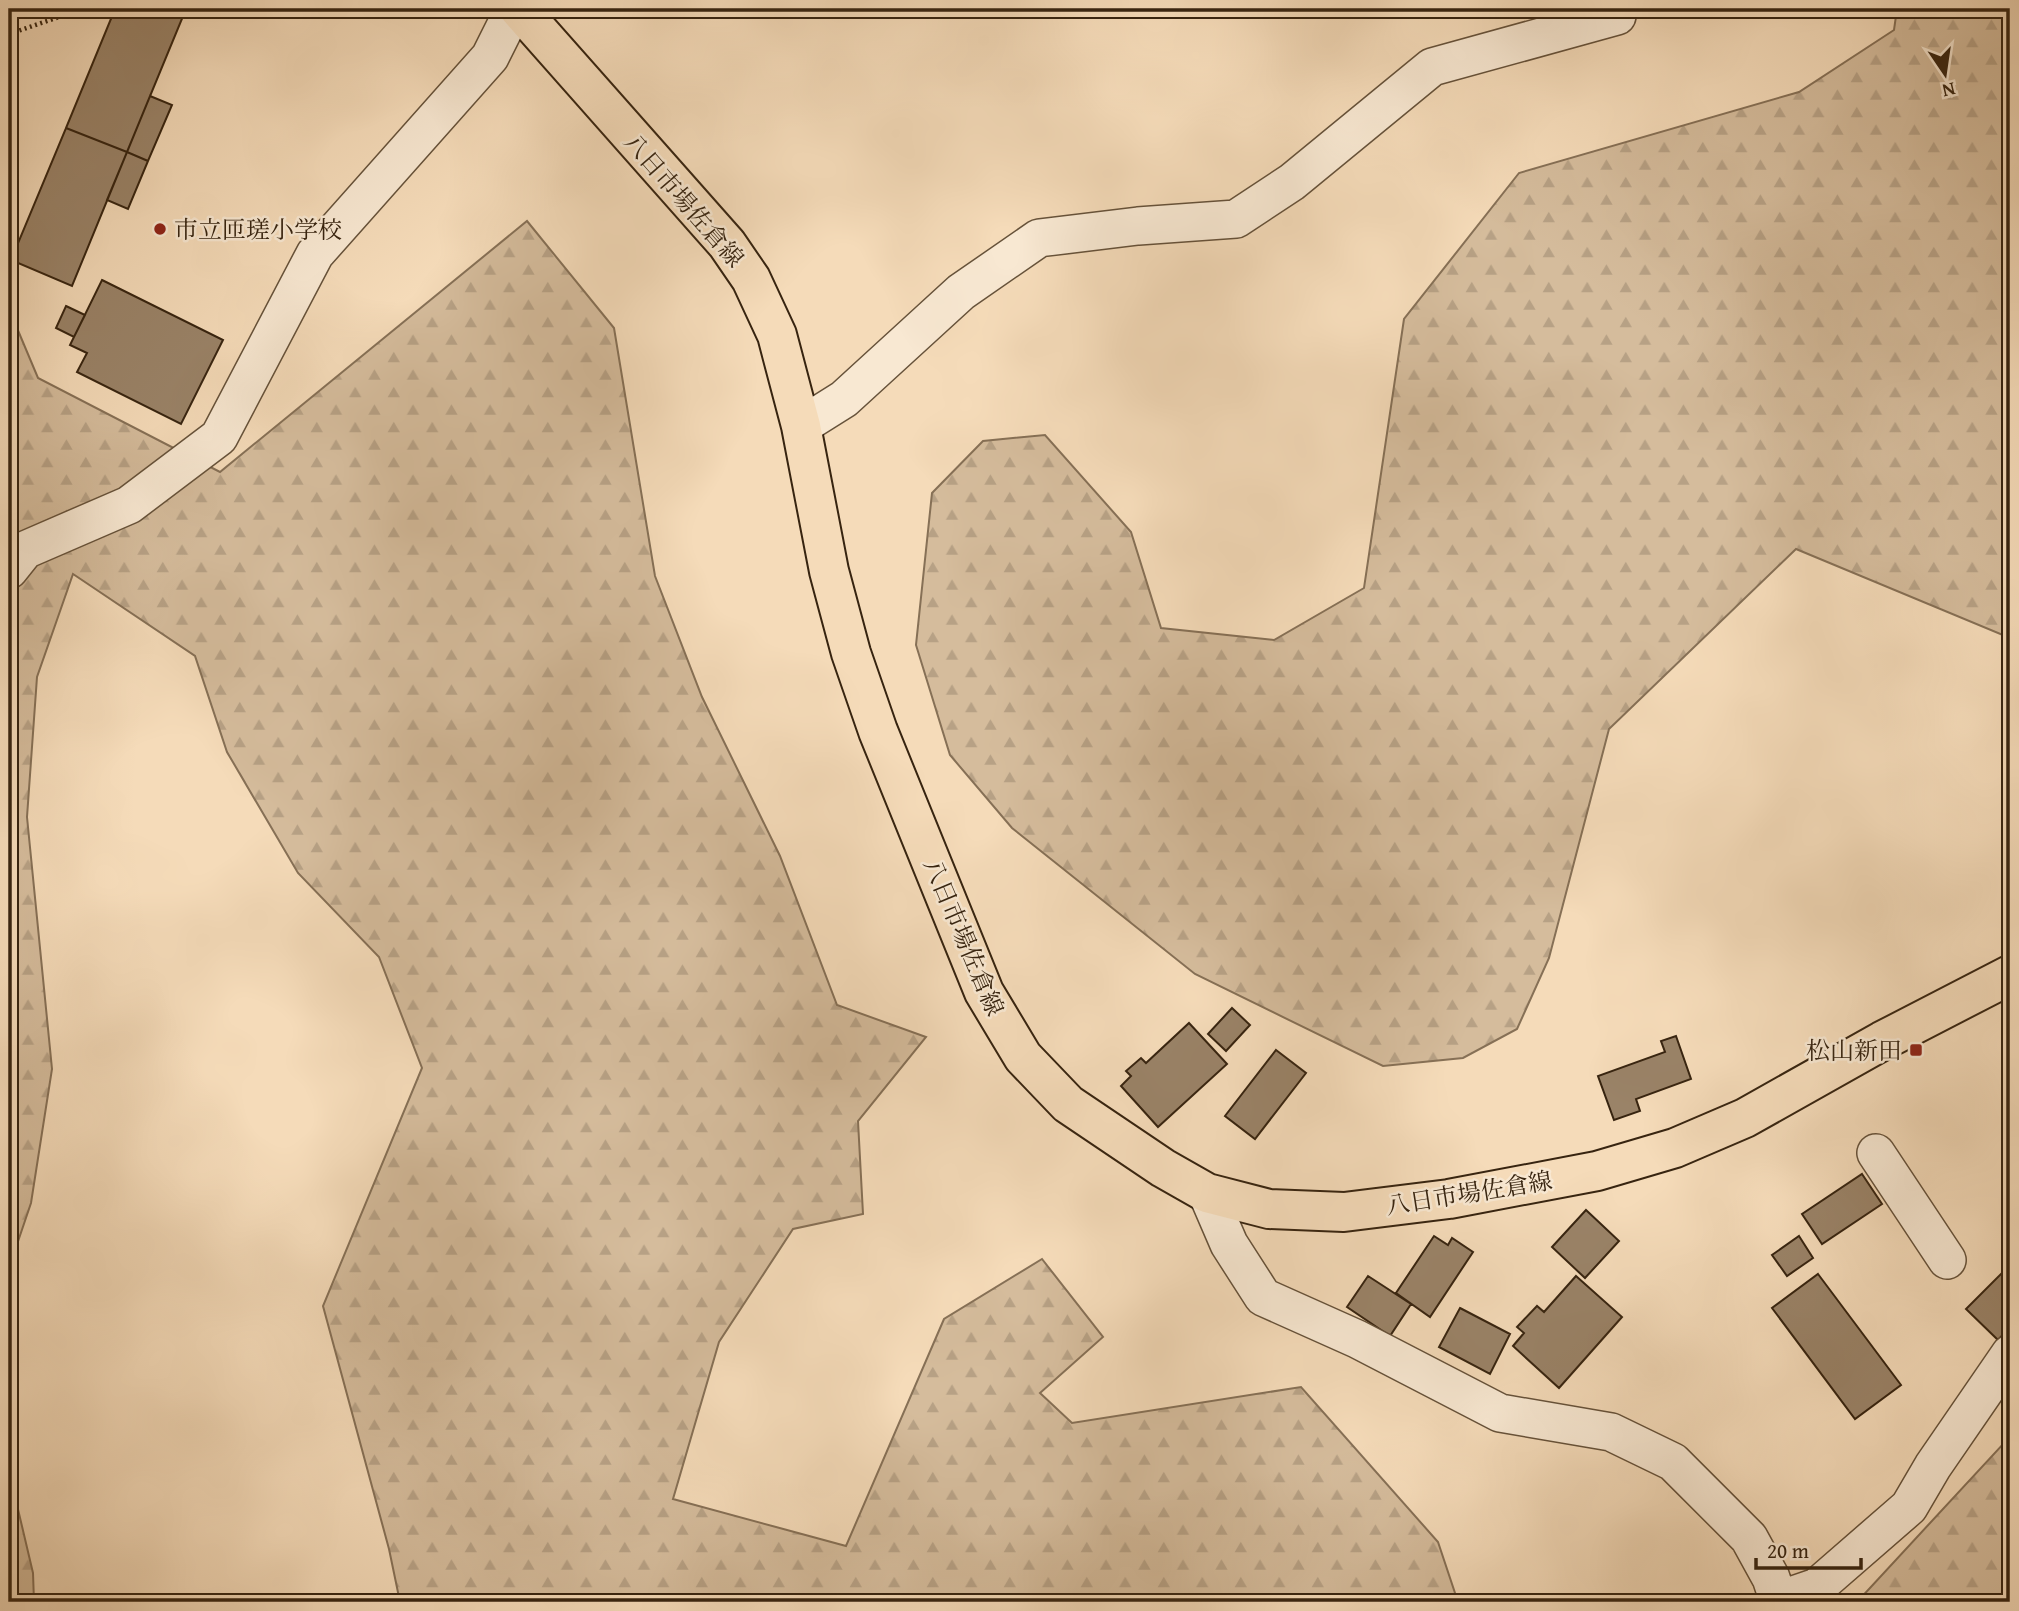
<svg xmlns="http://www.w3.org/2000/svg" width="2019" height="1611" font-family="'Gentium Book Plus','Noto Serif JP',serif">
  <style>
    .forest { fill: url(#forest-firs); stroke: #867056; stroke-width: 2 }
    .building { fill: #9a8368; stroke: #372410; stroke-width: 2 }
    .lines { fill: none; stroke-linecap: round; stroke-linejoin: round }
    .minor-casing { stroke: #66523a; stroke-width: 40 }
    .major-casing { stroke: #372410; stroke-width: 42 }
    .path { stroke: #372410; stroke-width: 4.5; stroke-dasharray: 2 3.5; stroke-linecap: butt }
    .minor { stroke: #f8e8d2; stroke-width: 37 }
    .major { stroke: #f5dbb9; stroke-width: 38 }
    .poi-dot { fill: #8f2418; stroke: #f8e8d2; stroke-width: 2.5 }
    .labels { text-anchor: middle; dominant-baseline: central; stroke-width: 5; stroke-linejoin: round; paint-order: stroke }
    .street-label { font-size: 24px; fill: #372410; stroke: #f8e8d2 }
    .poi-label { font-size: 24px; fill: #372410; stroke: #f8e8d2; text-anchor: start }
  </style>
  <defs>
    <pattern id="forest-firs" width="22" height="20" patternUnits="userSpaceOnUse" patternTransform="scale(1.75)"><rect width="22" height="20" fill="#d5bc9c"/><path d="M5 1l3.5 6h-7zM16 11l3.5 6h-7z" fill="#b7a185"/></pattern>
  </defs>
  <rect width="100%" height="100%" fill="#f5dbb9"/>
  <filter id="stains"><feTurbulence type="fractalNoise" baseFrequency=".00286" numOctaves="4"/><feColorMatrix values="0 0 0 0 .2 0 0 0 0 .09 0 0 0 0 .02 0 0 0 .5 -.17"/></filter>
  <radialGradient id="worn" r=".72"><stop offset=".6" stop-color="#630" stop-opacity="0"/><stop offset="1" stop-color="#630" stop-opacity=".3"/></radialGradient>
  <path class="forest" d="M1897,9H2010V638L1796,549L1609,729L1549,958L1517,1029L1463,1058L1383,1066L1195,974L1012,828L950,755L916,645L932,493L983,441L1045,435L1131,532L1161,628L1274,640L1364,588L1404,319L1519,173L1799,92L1894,30Z
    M527,221L614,328L655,576L702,697L780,856L837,1005L926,1037L858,1121L863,1214L793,1229L719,1342L673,1499L846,1546L944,1319L1042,1259L1103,1337L1040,1393L1072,1423L1301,1387L1438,1542L1458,1602H400L389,1549L323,1306L422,1068L379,957L298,873L227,752L195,656L73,574L37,677L27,817L52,1069L31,1203L9,1268V309L38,378L220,472Z
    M2010,1441V1602H1857L2004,1443Z
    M9,1471L33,1573L34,1602H9Z"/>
  <path class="building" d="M115,9H186L127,152L66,128Z
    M150,96L172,105L148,161L127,152Z
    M66,128L127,152L72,286L11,260Z
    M127,152L148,161L128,209L107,200Z
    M102,280L223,340L181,424L77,372L87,353L70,345Z
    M66,306L85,315L74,337L56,328Z
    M1232,1008L1250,1025L1226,1051L1208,1034Z
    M1189,1023L1227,1064L1158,1127L1121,1086L1131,1076L1126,1071L1141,1058L1146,1063Z
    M1676,1036L1691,1079L1636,1099L1640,1111L1614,1120L1598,1076L1665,1052L1661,1041Z
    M1276,1050L1306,1073L1255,1139L1225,1116Z
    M1862,1174L1882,1204L1822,1244L1802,1214Z
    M1586,1210L1619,1241L1585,1278L1552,1247Z
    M1434,1236L1448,1245L1452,1238L1473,1252L1430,1317L1396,1293Z
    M1799,1236L1813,1258L1787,1276L1772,1255Z
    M2010,1265V1327L1998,1340L1966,1309Z
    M1818,1274L1901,1385L1855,1419L1772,1308Z
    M1368,1276L1411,1304L1390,1336L1347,1307Z
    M1576,1276L1622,1317L1559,1388L1513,1346L1524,1333L1517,1327L1537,1306L1544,1312Z
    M1460,1308L1510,1334L1490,1374L1439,1347Z"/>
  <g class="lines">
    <defs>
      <path id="minor" d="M801,426L844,399L961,292L1039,238L1138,226L1236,219L1292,182L1432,67L1617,16L1618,9
        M9,570L25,550L129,505L219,437L315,254L490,57L514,9
        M1876,1153L1947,1260
        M1207,1193L1229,1244L1263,1297L1357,1339L1500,1413L1611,1432L1673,1462L1749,1538L1771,1578L1779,1602
        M1779,1600L1817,1587L1909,1507L1933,1466L2010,1354"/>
      <path id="major" d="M519,9L727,244L751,279L777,335L801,426L829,571L851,653L878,731L984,992L1023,1057L1068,1104L1163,1168L1207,1193L1269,1209L1344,1212L1449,1199L1597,1171L1675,1148L1745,1118L1882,1041L2010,975"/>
    </defs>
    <use href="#minor" class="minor-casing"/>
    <use href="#major" class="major-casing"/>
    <path class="path" d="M9,34L59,17L62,9"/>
    <use href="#minor" class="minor"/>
    <use href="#major" class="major"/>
  </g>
  <g class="poi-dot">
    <circle cx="160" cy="229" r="7"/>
    <rect x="1909" y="1043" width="14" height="14" rx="3.5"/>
  </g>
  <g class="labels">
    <g class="street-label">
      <text transform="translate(684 200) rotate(49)">八日市場佐倉線</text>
      <text transform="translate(964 937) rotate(67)">八日市場佐倉線</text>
      <text transform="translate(1469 1193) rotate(-9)">八日市場佐倉線</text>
    </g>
    <g class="poi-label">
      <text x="174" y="229">市立匝瑳小学校</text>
      <text x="1902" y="1050" text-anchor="end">松山新田</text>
    </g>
  </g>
  <rect width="2019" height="1611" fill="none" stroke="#f5dbb9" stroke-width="35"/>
  <rect x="10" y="10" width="1998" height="1590" fill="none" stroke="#372410" stroke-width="3.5"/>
  <rect x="18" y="18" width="1984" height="1576" fill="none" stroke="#372410" stroke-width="2"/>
  <g transform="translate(1945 74) rotate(167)" stroke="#f8e8d2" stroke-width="5" paint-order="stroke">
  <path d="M0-5L12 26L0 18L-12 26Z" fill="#372410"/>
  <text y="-10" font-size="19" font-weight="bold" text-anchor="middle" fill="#372410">N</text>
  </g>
  <path d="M1756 1558v10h105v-10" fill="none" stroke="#372410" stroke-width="3.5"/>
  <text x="1767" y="1558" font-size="21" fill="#372410" stroke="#f8e8d2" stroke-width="5" paint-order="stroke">20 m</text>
  <rect width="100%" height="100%" filter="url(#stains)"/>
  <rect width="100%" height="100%" fill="url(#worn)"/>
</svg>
